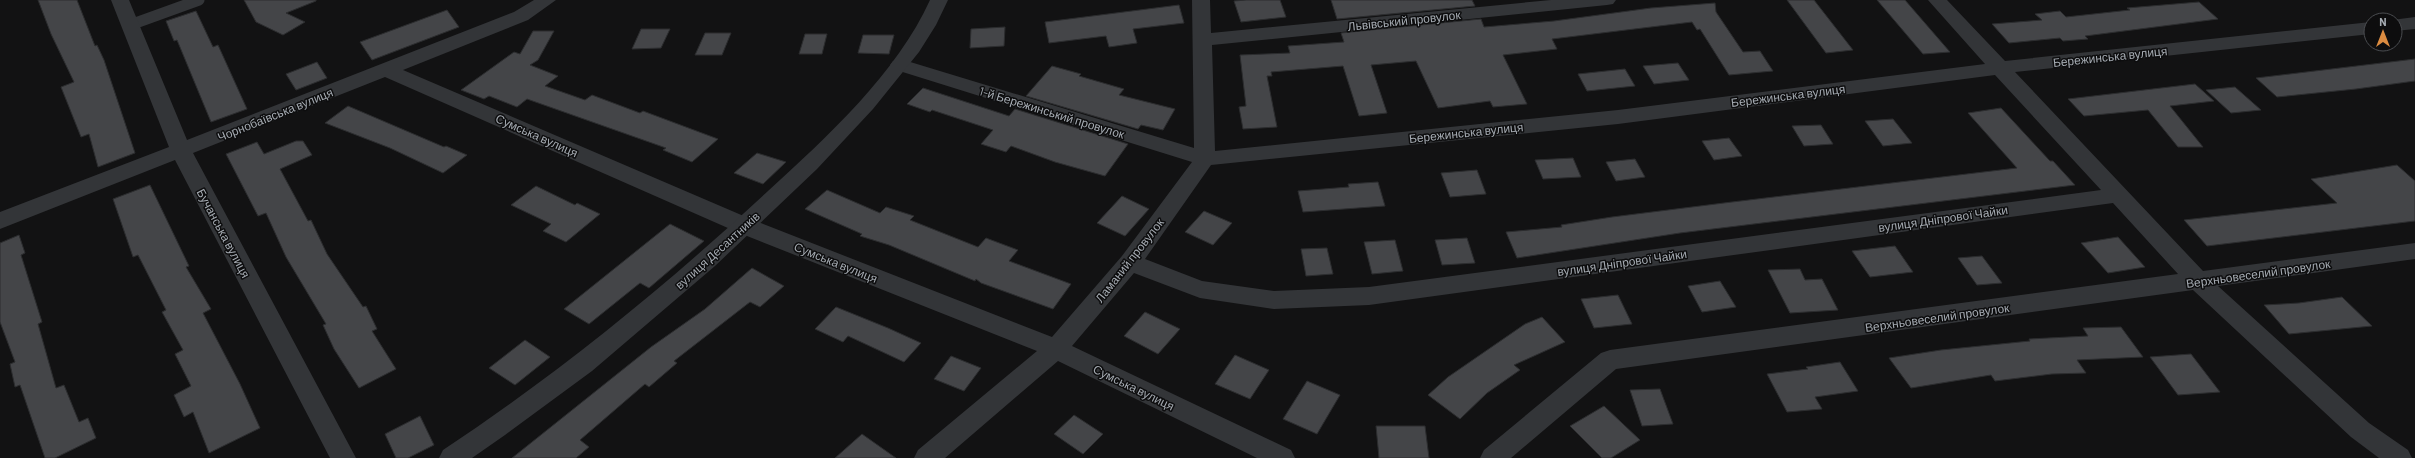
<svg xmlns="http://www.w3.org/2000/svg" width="2415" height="458" font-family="Barlow,sans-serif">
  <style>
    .building { fill: #444548; stroke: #2c2d2f }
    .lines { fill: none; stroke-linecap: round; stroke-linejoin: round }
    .service { stroke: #333538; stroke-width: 11 }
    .minor { fill: #333538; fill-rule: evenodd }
    .tertiary { fill: #333538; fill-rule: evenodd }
    .labels { text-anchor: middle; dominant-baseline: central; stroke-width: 3; stroke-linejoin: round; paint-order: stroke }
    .street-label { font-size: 12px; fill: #a5abb2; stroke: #0d0d0e }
  </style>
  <rect width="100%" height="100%" fill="#121213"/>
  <path class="building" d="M38,0H77L95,46L97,45L104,60L135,153L98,167L89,134L81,137L61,87L74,82L51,34Z
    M244,0H316V1L286,13L305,22L283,35L256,22Z
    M1246,0H1280L1286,17L1241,22L1234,1Z
    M1331,0H1472L1475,6L1337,19Z
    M1787,0H1814L1853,50L1826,53Z
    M1877,0H1905L1950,52L1923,54Z
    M2199,2L2218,19L2085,36L2088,39L2063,41L2060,38L2009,43L1992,24L2042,20L2035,14L2060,11L2066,17L2130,10L2127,8Z
    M1715,3L1716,12L1743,52L1760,51L1773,71L1729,75L1700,29L1697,30L1692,22L1552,39L1557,49L1503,55L1527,104L1493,107L1490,101L1438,108L1416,61L1371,65L1387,113L1359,116L1343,66L1271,72L1272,76H1267L1277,127L1243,129L1239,107L1246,106L1240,55L1290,53L1288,46L1344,42L1341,33L1481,19L1484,27L1554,21L1651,8Z
    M1179,5L1184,23L1133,29L1137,43L1109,47L1106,36L1049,43L1045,22Z
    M447,10L459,27L372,60L360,42Z
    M196,11L213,47L218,45L247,109L211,122L177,40L174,41L166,21Z
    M1005,27L1004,46L970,48L971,29Z
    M641,29H670L661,48L632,49Z
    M533,31H554L538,60L530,65L558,76L545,86L585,100L592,95L640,113L643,111L718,139L692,162L663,150L666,148L527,99L517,107L489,96L484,99L461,90L514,52L520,54Z
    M705,33H731L722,55H695Z
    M805,34H827L822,54H799Z
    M863,35H894L889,54L858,53Z
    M2415,59V81L2356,89L2277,97L2256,78Z
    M317,62L327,78L296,90L286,74Z
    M1678,63L1689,80L1654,84L1643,66Z
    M1052,66L1081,74L1079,76L1124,89L1119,95L1175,109L1163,130L1141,125L1138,129L1026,96Z
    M1625,69L1635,86L1587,91L1578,74Z
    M2195,84L2214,101L2170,106L2203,147H2178L2148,110L2084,116L2068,99Z
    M2235,87L2261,110L2231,113L2206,90Z
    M923,88L1009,116L1015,109L1128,144L1105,176L1055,162L1011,146L1006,152L981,144L993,130L932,110L930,112L907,104Z
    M348,106L444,147L446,146L467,155L443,173L390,148L325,123Z
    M2001,108L2050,161H2053L2075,185L1680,233L1517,258L1506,232L1562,227L1561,225L1612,217L1732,202L2017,168L1968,113Z
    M1893,119L1912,143L1883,146L1865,121Z
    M1821,125L1833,144L1804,146L1792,126Z
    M1729,138L1742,156L1714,160L1702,141Z
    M296,141H303L312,155L280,169L308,221L311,220L327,254L363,307L366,306L377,329L372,331L396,369L359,388L334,349L323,325L326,324L286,257L266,213L258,216L226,154L257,142L264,154Z
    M757,153L786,162L763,184L734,173Z
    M1573,158L1581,177L1543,179L1535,160Z
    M1635,159L1645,177L1616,181L1606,162Z
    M2397,165L2415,181V221L2207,246L2184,220L2337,203L2311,179Z
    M1477,170L1486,194L1450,197L1441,173Z
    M1378,182L1385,206L1303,212L1298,191L1349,187L1348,184Z
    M150,185L189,266L186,267L211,309L203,313L240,384L260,428L209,453L193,412L184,417L174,395L191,386L175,354L183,350L162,312L166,310L138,255L133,257L113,199Z
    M536,186L575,205L577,203L600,214L566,242L543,231L551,224L511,205Z
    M827,190L880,213L886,207L914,216L910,220L978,247L986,238L1018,250L1009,261L1071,284L1053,309L981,283L976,279L975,281L889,245L860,236L862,234L805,209Z
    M1122,196L1149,209L1125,236L1097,223Z
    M1204,211L1232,223L1213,245L1185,232Z
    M670,224L704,241L649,288L640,283L589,324L564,309Z
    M19,235L25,253L21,255L42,322L38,324L56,388L64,385L79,422L88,418L96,438L55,458H45L20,385L15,387L10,364L15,362L0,322V243Z
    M2118,237L2145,267L2108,273L2081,243Z
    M1467,238L1475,263L1442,265L1435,240Z
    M1395,240L1403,271L1372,274L1364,242Z
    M1895,246L1913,272L1870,277L1852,251Z
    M1327,248L1333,274L1306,276L1301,249Z
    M1982,256L2002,283L1977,285L1958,258Z
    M752,268L784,286L760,307L750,302L674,361L677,363L649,387L645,384L580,440L589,447L576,458H512L651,347L705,309Z
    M1800,269L1805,280L1822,279L1838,310L1790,313L1768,270Z
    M1720,281L1736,307L1702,312L1688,286Z
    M1618,295L1632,324L1594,328L1581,299Z
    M2342,297L2372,326L2289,334L2264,305L2299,303Z
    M836,307L888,328L921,343L904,362L848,336L843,342L815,329Z
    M1145,312L1180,329L1158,354L1124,336Z
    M1542,317L1565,342L1514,365L1520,370L1487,393L1460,419L1428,395L1448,377L1525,324Z
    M2121,327L2143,357L2077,360L2086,373L2052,374L1995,381L1991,375L1911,388L1889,358L1941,350L2030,341L2029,339L2088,336L2083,328Z
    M525,340L550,357L515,385L489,368Z
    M2191,354L2220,392L2178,395L2150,357Z
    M1235,355L1269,370L1250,399L1215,384Z
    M951,356L981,368L964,391L934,379Z
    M1840,362L1858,391L1815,397L1822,409L1787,412L1767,374L1808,369L1806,367Z
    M1307,381L1340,395L1317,434L1283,419Z
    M1660,389L1673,424L1642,426L1630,390Z
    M1604,406L1640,440L1611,458H1602L1570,426Z
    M1074,415L1103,434L1083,454L1054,434Z
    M420,416L434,445L408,458H396L385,434Z
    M1376,426H1425L1429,458H1379Z
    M862,434L896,458H835Z"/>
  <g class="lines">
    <path class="service" d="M130,25L199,0"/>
    <path class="minor" d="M111,0H129L187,140L514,12L534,0H556L528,20L403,70L753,220L1052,337L1122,256L1192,162L893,69L890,65L893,61L900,59L907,61L1194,148L1192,0H1210L1211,33L1551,0H1616L1613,4L1607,5L1212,45L1215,151L1618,110L1985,64L1928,0H1947L2005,61L2371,22V34L2015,72L2203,271L2415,243V259L2218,286L2369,423L2408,450L2412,458H2379L2351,437L2193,290L1616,369L1511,458H1480L1484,450L1601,353L1610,350L2178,274L2113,203L1369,305L1274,309L1200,298L1134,273L1072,346L1291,450L1295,458H1257L1058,361L945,458H914L918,450L1037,351L737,232L385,77L193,153L356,458H330L175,160L0,229V212L169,147ZM1995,75L2101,190L1369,287L1274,291L1202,281L1145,259L1211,165L1618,124Z
      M2415,17V29L2395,31V20H2392Z"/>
    <path class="tertiary" d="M930,0H948L936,25L919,52L873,109L817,169L715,266L592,371L505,435L472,458H439L443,450C559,373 666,286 768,191C827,137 897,73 930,0Z"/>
  </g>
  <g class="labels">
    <g class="street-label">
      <text transform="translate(1404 20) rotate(-6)">Львівський провулок</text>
      <text transform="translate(2110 56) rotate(-6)">Бережинська вулиця</text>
      <text transform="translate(1788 95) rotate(-7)">Бережинська вулиця</text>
      <text transform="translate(1052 112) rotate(17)">1-й Бережинський провулок</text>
      <text transform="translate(275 114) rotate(-22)">Чорнобаївська вулиця</text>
      <text transform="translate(1466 132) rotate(-6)">Бережинська вулиця</text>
      <text transform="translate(537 135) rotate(24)">Сумська вулиця</text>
      <text transform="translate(1943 218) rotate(-8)">вулиця Дніпрової Чайки</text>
      <text transform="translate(224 233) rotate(62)">Бучанська вулиця</text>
      <text transform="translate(717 250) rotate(-42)">вулиця Десантників</text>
      <text transform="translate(1129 260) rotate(-52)">Ламаний провулок</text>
      <text transform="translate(836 262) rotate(22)">Сумська вулиця</text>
      <text transform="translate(1622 262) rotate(-8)">вулиця Дніпрової Чайки</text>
      <text transform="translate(2258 273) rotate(-8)">Верхньовеселий провулок</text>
      <text transform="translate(1937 317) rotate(-8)">Верхньовеселий провулок</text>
      <text transform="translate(1134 387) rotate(26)">Сумська вулиця</text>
    </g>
  </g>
  <g transform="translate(2383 32)"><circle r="19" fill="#0d0d0e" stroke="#4a4c50"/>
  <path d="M0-3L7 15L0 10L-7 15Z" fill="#dc8c41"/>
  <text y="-6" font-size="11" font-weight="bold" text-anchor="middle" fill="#a5abb2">N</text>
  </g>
</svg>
